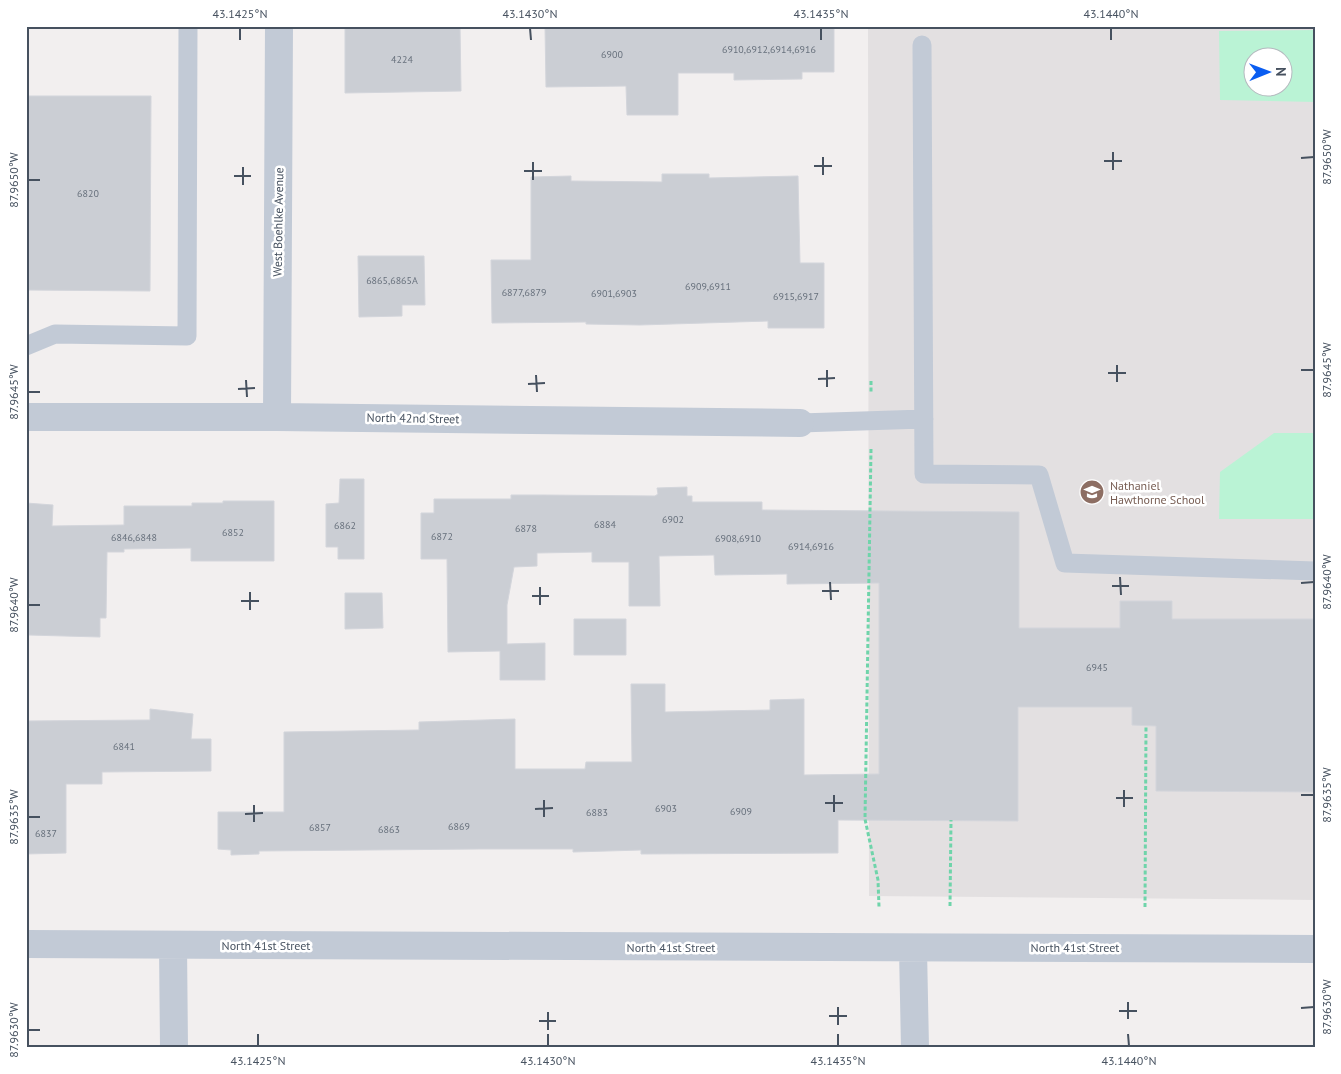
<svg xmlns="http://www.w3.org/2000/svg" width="1341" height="1074" font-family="'PT Sans',sans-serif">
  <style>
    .education { fill: #e3e0e1; fill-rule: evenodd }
    .green { fill: #baf3d5; fill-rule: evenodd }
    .building { fill: #cbced4; stroke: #d3d5db }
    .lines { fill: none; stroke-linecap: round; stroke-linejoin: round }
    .path { stroke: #6fd4aa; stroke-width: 3; stroke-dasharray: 4 2.5; stroke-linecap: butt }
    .lane { stroke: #c2cad6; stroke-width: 19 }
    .street { stroke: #c2cad6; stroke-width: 28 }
    .ticks { fill: none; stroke: #46515f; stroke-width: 2 }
    .labels { text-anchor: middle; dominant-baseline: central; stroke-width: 5; stroke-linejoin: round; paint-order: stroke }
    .number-label { font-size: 10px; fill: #67707c }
    .street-label { font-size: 12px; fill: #46515f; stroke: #fff }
    .education-label { font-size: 12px; fill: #785e54; stroke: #fff; text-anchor: start }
    .neatline { fill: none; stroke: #46515f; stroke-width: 2 }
    .ticks-label { font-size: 12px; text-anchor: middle; fill: #46515f }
  </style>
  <rect width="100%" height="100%" fill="#f2efef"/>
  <path class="education" d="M868,26H1315V900L869,896ZM1254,58H1284V88H1254Z"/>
  <path class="green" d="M1315,30V102L1220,100L1219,31ZM1254,58H1284V88H1254Z
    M1274,433H1315L1314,519H1219L1220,472Z"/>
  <path class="building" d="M345,26H460L461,91L345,93Z
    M545,26H834V72H802V79L734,80V73H678V115H627L626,86L546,87Z
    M26,96H151L150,291L26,290Z
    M662,174H709V178L798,176L800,263H824V328H768V321L640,325L586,324V322L492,323L491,260H531V177L571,176V181L662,182Z
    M358,256H424L425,305H402V316L359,317Z
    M340,479H364V559H338V547H326V504L339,503Z
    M687,487V496H692V502H762V510L1019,512V628H1120V601H1172V619H1315V792L1156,791V726L1132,725V707H1018V821L838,820V853L641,854V850L573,852V849H478L259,851V854L231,855V850L218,849V812H284V732L419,730V722L515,719V769H585L586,762H632L631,684H665V712L770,710V700L804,699V775L879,774V583L787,584V574L715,575L714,555L659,556L660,606H629V562H592V552L537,553V566L514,567L507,605V644L545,643V680H500V651L448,652L447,559H421V513H434V499H511V495H542L655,496L658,494L657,488Z
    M223,501H274V561H191V548L124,549V552H107L106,618H100V637L29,635V598H26V503L53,505L52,526L124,525V506H192V503H223Z
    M345,593H382L383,628L345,629Z
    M574,619H626V655H574Z
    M150,709L193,714L191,739H211V771L102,772V784H66V853L26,854V721L150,720Z"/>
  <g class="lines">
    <path class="path" d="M871,381V392
      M871,449L865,819L878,880L879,907
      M950,906L951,820
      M1145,907L1146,726"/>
    <path class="lane" d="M922,45L924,474L1039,475L1065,563L1315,571
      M26,346L55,334L187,336L188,26
      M800,423L924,419"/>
    <path class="street" d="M26,417H277L800,423
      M277,417L279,26
      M26,944L1315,949
      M173,945L174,1048
      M913,949L915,1048"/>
  </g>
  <path class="ticks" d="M240,28V40M530,28L531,40M821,28V40M1111,28V40M1113,152V170M823,157V175M1301,158L1314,157M1104,161H1122M533,162V180M814,166H832M243,167V185M524,171H542M234,176H251M28,180H40M1117,365V382M827,370V387M1301,370H1314M1108,373H1126M536,375L537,392M818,379L835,378M246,380L247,397M528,384L545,383M238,389L255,388M28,392H40M1120,577L1121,595M830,582L831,600M1301,583L1314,582M1112,586H1129M540,587V605M822,591H839M250,592V610M532,596H549M241,601H259M28,605H40M1124,790V807M834,795V812M1301,795H1314M1116,798H1133M544,800V817M825,803H843M254,805V822M535,809L553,808M245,814L263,813M28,817H40M1128,1002V1019M838,1007V1025M1301,1008L1314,1007M1119,1011H1137M548,1012V1030M829,1016H847M539,1021H556M28,1030H40M258,1034V1046M548,1034V1046M838,1034V1046M1128,1034L1129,1046"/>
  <defs>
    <symbol id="school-disc" viewBox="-11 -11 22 22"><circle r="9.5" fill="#8d6e63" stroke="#fff"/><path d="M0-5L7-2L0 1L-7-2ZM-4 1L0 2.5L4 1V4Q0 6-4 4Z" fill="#fff"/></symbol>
  </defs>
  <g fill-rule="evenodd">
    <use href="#school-disc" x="1078" y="478" width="28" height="28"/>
  </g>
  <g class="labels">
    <g class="number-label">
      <text x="769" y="49">6910,6912,6914,6916</text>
      <text x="612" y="54">6900</text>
      <text x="402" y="59">4224</text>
      <text x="88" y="193">6820</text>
      <text x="392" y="280">6865,6865A</text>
      <text x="708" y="286">6909,6911</text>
      <text x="524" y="292">6877,6879</text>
      <text x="614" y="293">6901,6903</text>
      <text x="796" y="296">6915,6917</text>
      <text x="673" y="519">6902</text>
      <text x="605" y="524">6884</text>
      <text x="345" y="525">6862</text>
      <text x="526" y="528">6878</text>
      <text x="233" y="532">6852</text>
      <text x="442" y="536">6872</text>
      <text x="134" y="537">6846,6848</text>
      <text x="738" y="538">6908,6910</text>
      <text x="811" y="546">6914,6916</text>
      <text x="1097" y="667">6945</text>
      <text x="124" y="746">6841</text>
      <text x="666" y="808">6903</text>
      <text x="741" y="811">6909</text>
      <text x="597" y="812">6883</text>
      <text x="459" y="826">6869</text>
      <text x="320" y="827">6857</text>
      <text x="389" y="829">6863</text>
      <text x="46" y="833">6837</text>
    </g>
    <g class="street-label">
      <text transform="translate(278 222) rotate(-89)">West Boehlke Avenue</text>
      <text transform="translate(413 418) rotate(1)">North 42nd Street</text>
      <text x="266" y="945">North 41st Street</text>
      <text x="671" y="947">North 41st Street</text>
      <text x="1075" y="947">North 41st Street</text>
    </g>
    <g class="education-label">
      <text x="1110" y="485">Nathaniel<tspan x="1110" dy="14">Hawthorne School</tspan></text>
    </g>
  </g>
  <rect width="1341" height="1074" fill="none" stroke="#ffffff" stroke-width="55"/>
  <g transform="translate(1268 72) rotate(89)"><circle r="24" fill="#ffffff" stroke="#b5b9bf"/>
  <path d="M0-4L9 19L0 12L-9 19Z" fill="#0a5df1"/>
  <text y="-8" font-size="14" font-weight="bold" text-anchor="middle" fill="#46515f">N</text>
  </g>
  <rect x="28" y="28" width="1286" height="1018" class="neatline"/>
  <g class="ticks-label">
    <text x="240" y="18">43.1425°N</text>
    <text x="530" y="18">43.1430°N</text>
    <text x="821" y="18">43.1435°N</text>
    <text x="1111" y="18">43.1440°N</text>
    <text transform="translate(1327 157) rotate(-90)" y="4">87.9650°W</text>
    <text transform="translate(14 180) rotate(-90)" y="4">87.9650°W</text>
    <text transform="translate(1327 370) rotate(-90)" y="4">87.9645°W</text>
    <text transform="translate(14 392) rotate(-90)" y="4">87.9645°W</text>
    <text transform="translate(1327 582) rotate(-90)" y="4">87.9640°W</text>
    <text transform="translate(14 605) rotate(-90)" y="4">87.9640°W</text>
    <text transform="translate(1327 795) rotate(-90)" y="4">87.9635°W</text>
    <text transform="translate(14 817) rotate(-90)" y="4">87.9635°W</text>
    <text transform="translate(1327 1007) rotate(-90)" y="4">87.9630°W</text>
    <text transform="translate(14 1030) rotate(-90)" y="4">87.9630°W</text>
    <text x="258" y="1065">43.1425°N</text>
    <text x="548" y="1065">43.1430°N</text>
    <text x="838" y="1065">43.1435°N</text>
    <text x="1129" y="1065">43.1440°N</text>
  </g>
</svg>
